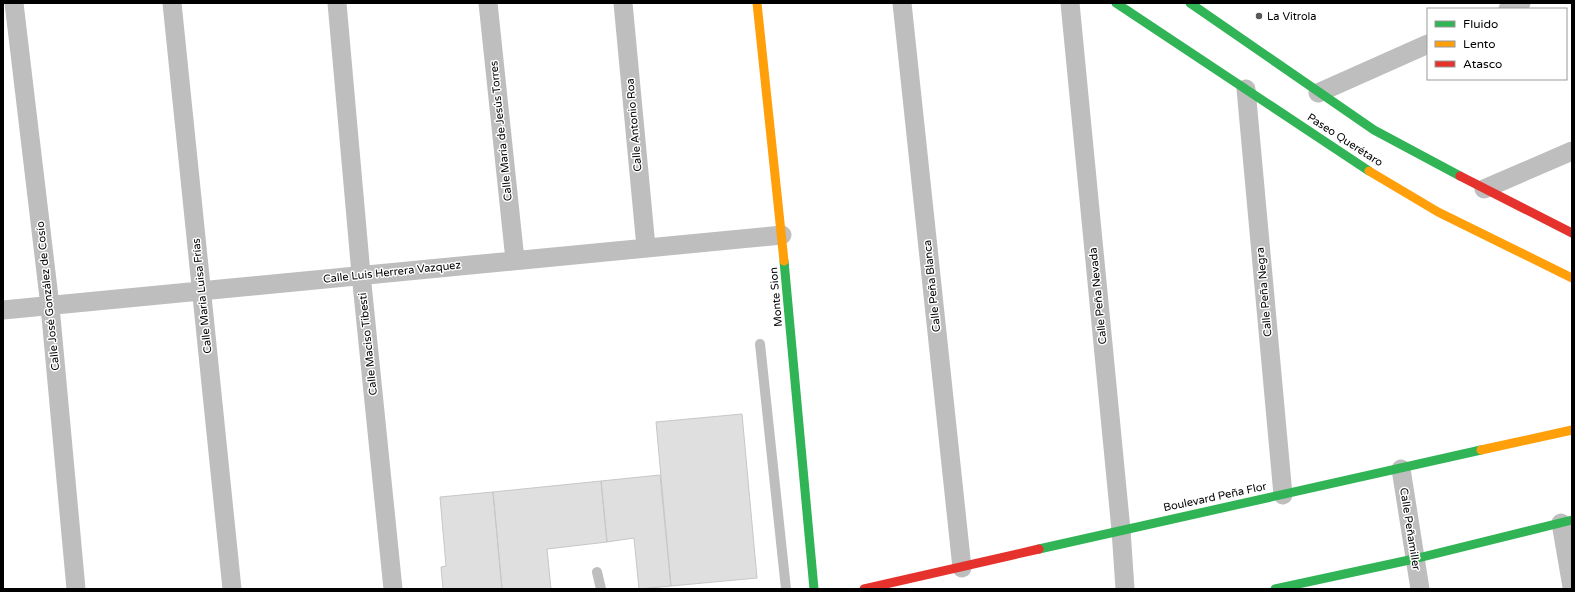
<svg xmlns="http://www.w3.org/2000/svg" width="1575" height="592" font-family="'Varela Round',sans-serif">
  <style>
    .building { fill: #dfdfdf; stroke: #c7c7c7 }
    .lines { fill: none; stroke-linecap: round; stroke-linejoin: round }
    .lane { stroke: #bebebe; stroke-width: 10 }
    .street { stroke: #bebebe; stroke-width: 19 }
    .fast { stroke: #30b455; stroke-width: 9 }
    .slow { stroke: #ff9f0a; stroke-width: 9 }
    .jam { stroke: #e5322d; stroke-width: 9 }
    .poi-dot { fill: #595959; stroke: #fff; stroke-width: 1.5 }
    .labels { text-anchor: middle; dominant-baseline: central; stroke-width: 3; stroke-linejoin: round; paint-order: stroke }
    .poi-label { font-size: 11px; fill: #000; stroke: #fff; text-anchor: start }
    .street-label { font-size: 11px; fill: #000; stroke: #fff }
  </style>
  <rect width="100%" height="100%" fill="#fff"/>
  <path class="building" d="M742,414L757,578L671,586L656,422Z
    M660,475L671,586L639,589L634,538L607,542L601,481Z
    M601,481L607,542L547,549L551,589H502L493,492Z
    M493,492L502,589H443L441,567L446,566L440,497Z"/>
  <g class="lines">
    <path class="lane" d="M760,344L786,589
      M597,572L601,589"/>
    <path class="street" d="M14,3L50,306L76,589
      M172,3L232,589
      M337,3L361,274L393,589
      M488,3L515,260
      M623,3L646,247
      M902,3L962,568
      M1070,3L1121,530L1125,589
      M1508,9L1521,3
      M1246,89L1283,495
      M1318,93L1428,44
      M1484,189L1572,151
      M3,310L782,235
      M1401,469L1420,589
      M1561,523L1572,587"/>
    <path class="fast" d="M1116,3L1369,171
      M1190,3L1374,130L1460,176
      M784,261L814,589
      M1039,549L1481,450
      M1275,589L1414,559L1572,520"/>
    <path class="slow" d="M757,3L784,261
      M1369,171L1438,212L1572,278
      M1481,450L1572,430"/>
    <path class="jam" d="M1460,176L1572,233
      M864,589L1039,549"/>
  </g>
  <circle class="poi-dot" cx="1259" cy="16" r="4"/>
  <g class="labels">
    <g class="poi-label">
      <text x="1267" y="16">La Vitrola</text>
    </g>
    <g class="street-label">
      <text transform="translate(634 125) rotate(-95)">Calle Antonio Roa</text>
      <text transform="translate(501 131) rotate(-96)">Calle María de Jesús Torres</text>
      <text transform="translate(1345 140) rotate(33)">Paseo Querétaro</text>
      <text transform="translate(392 272) rotate(-6)">Calle Luis Herrera Vazquez</text>
      <text transform="translate(932 286) rotate(-96)">Calle Peña Blanca</text>
      <text transform="translate(1264 292) rotate(-95)">Calle Peña Negra</text>
      <text transform="translate(48 296) rotate(-96)">Calle José González de Cosío</text>
      <text transform="translate(202 296) rotate(-96)">Calle María Luisa Frías</text>
      <text transform="translate(1098 296) rotate(-96)">Calle Peña Nevada</text>
      <text transform="translate(776 297) rotate(-95)">Monte Sion</text>
      <text transform="translate(368 344) rotate(-96)">Calle Maciso Tibesti</text>
      <text transform="translate(1215 497) rotate(-12)">Boulevard Peña Flor</text>
      <text transform="translate(1410 529) rotate(81)">Calle Peñamiller</text>
    </g>
  </g>
  <rect width="1575" height="592" fill="none" stroke="#000000" stroke-width="8"/>
  <rect x="1427" y="8" width="140" height="72" fill="#ffffff" stroke="#999999"/>
  <rect x="1435" y="21" width="20" height="6" fill="#30b455" stroke="#999999"/>
  <text x="1463" y="28" font-size="12" fill="#000000">Fluido</text>
  <rect x="1435" y="41" width="20" height="6" fill="#ff9f0a" stroke="#999999"/>
  <text x="1463" y="48" font-size="12" fill="#000000">Lento</text>
  <rect x="1435" y="61" width="20" height="6" fill="#e5322d" stroke="#999999"/>
  <text x="1463" y="68" font-size="12" fill="#000000">Atasco</text>
</svg>
